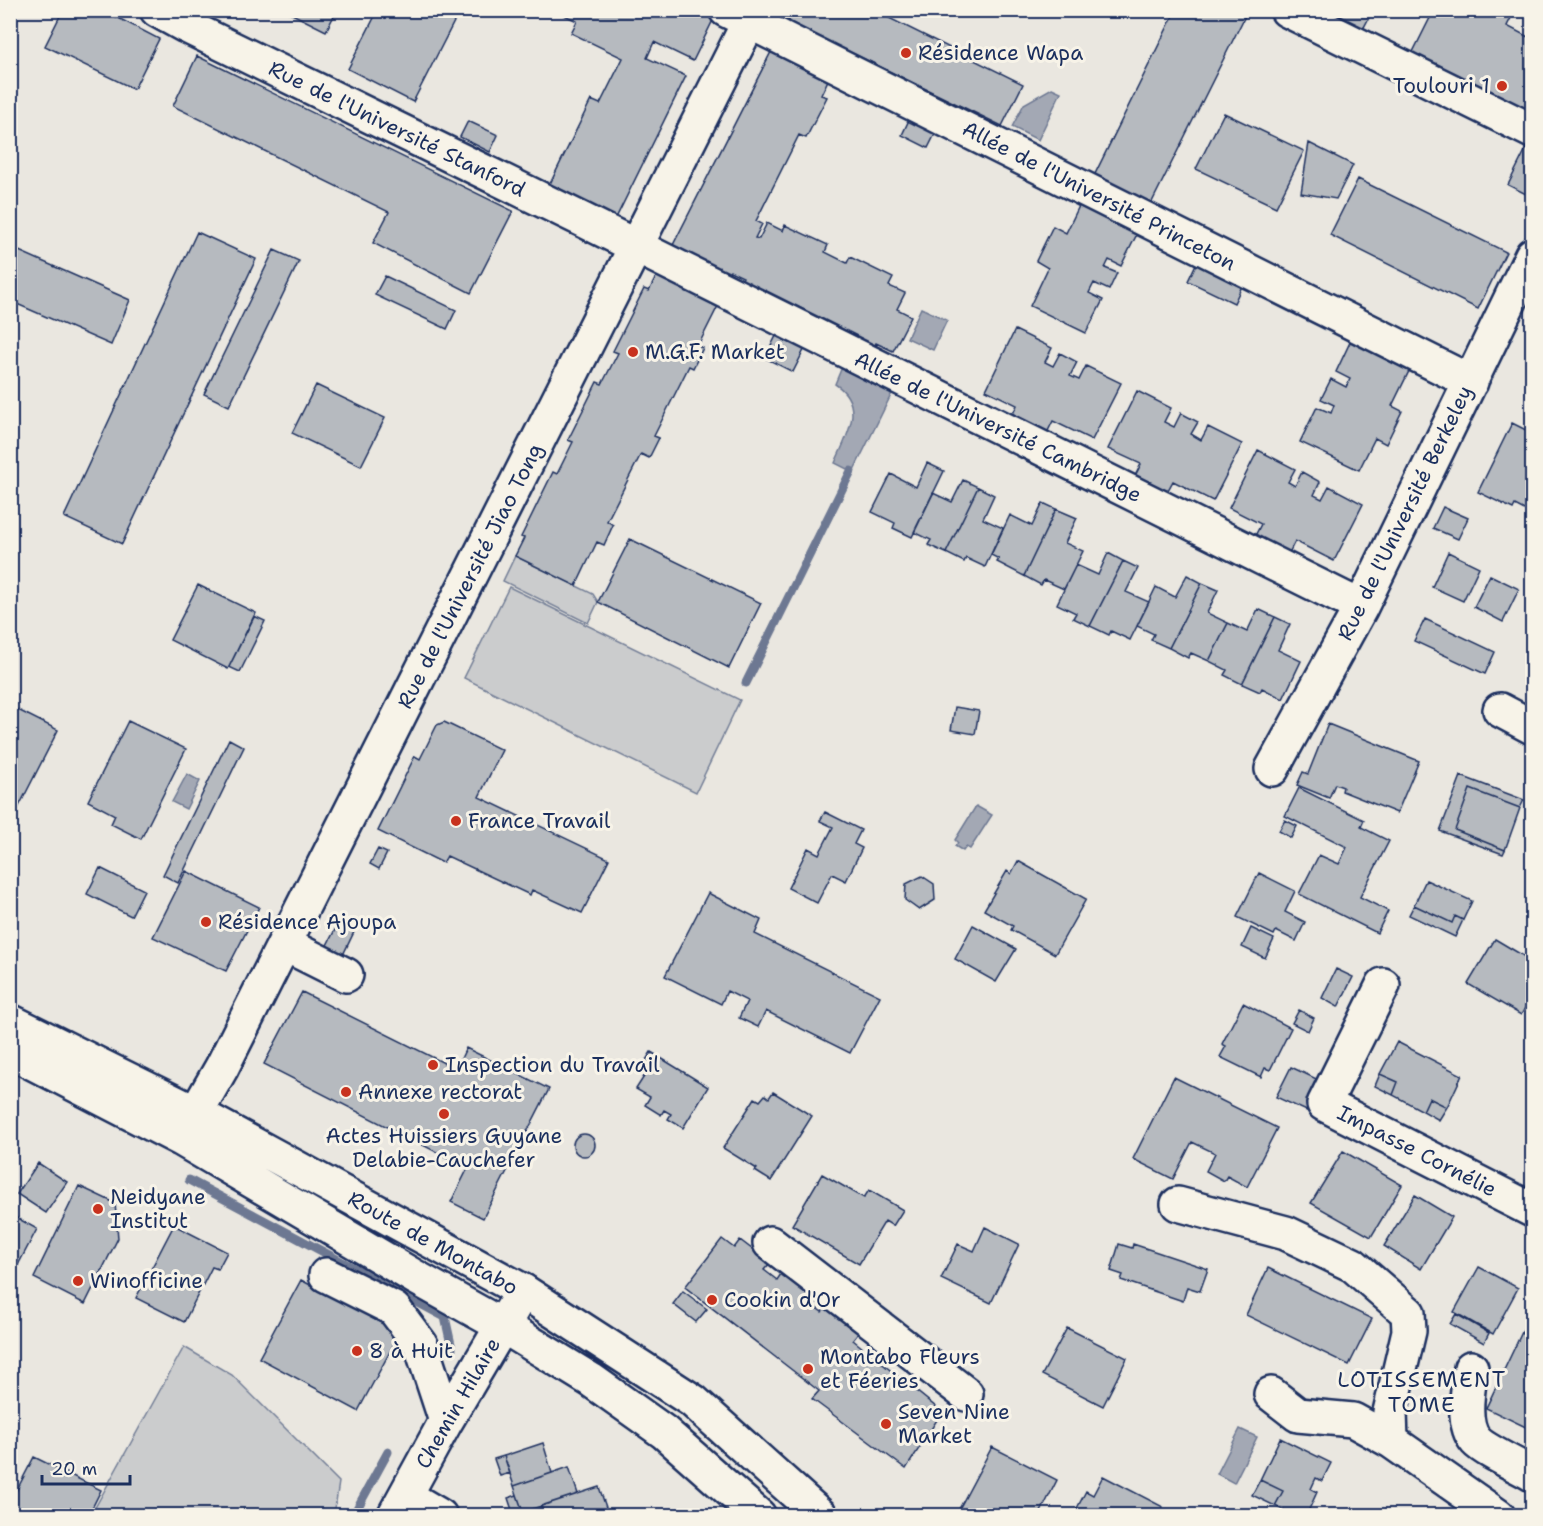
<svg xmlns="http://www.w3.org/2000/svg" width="1543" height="1526" font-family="'Shantell Sans',sans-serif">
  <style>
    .green { fill: #cbcccd; stroke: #737e96; stroke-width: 1.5 }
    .water { fill: #a3a8b4; stroke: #6d7892; stroke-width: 1.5 }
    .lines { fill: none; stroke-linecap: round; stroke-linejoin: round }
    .stream { stroke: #6d7892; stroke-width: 9 }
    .building { fill: #b6babf; stroke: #1b2f5e; stroke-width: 1.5 }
    .minor-casing { stroke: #1b2f5e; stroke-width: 38 }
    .major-casing { stroke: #1b2f5e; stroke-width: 38 }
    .minor { stroke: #f7f3e8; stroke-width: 33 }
    .major { stroke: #f7f3e8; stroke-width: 33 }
    .poi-dot { fill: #c8321e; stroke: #f7f3e8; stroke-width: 2 }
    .labels { text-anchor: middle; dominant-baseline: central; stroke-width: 6; stroke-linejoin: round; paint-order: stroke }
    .poi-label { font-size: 21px; fill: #1b2f5e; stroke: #f7f3e8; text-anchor: start }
    .street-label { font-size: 21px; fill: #1b2f5e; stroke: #f7f3e8 }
    .neighbourhood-label { font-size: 22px; letter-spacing: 1.5px; fill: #1b2f5e; stroke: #f7f3e8 }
  </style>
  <rect width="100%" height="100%" fill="#eae7e0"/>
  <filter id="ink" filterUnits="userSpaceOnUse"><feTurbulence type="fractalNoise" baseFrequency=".0167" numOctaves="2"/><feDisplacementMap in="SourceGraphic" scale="12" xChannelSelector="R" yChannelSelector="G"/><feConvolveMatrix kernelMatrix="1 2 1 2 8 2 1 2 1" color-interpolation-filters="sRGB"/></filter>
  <g filter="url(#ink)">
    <path class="green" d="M515,556L593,594L598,602L588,623L503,581Z
      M509,587L740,700L696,792L464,678Z
      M184,1347L232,1375L339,1482L334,1515H91Z"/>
    <path class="water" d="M1052,88L1061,92L1038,140L1012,127L1024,104Z
      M921,308L947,320L933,350L907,338Z
      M842,367L892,393L853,472L835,463C846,437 867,405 835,384Z
      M187,774L200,781L186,809L172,802Z
      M976,806L992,815L970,849L966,847L963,851L955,846L958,843L955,840Z
      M1240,1429L1257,1437L1234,1483L1217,1474Z"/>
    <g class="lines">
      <path class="stream" d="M746,683L851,471
        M189,1180L445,1317L452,1349
        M353,1516L388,1452"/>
    </g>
    <path class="building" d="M63,10H103L159,39L134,89L45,46Z
      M284,10H337L326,31Z
      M378,10H460L413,102L348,69Z
      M554,10H703L715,16L693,61L654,42L647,58L686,76L615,220L548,188L591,100L600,104L623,58L571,33L577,21Z
      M794,10H873L1023,84L1002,126L788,22Z
      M1176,10H1248L1151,204L1094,176Z
      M1315,10H1373L1361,33Z
      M1434,10H1515L1507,26L1532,39V116L1411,56Z
      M772,50L829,78L821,95L827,97L806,138L799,135L756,221L762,224L755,238L759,239L767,223L783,231L785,225L828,245L825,252L847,263L850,257L893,278L889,286L905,293L897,309L911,316L893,351L876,343L874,347L740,283L743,277L730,271L727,277L671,249Z
      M197,56L513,211L471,293L373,243L389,212L173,106Z
      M1224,113L1304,151L1276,207L1196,169Z
      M909,120L936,132L928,148L902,135Z
      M468,121L498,135L490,152L460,137Z
      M1309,143L1353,165L1336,199L1301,193Z
      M1526,149L1532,152V197L1508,185Z
      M1358,179L1506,252L1478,309L1330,235Z
      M1080,204L1138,232L1121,266L1109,260L1105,268L1117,273L1109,290L1094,283L1089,293L1103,300L1086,333L1030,306L1048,268L1036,261L1053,226L1066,233Z
      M197,232L256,259L122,544L64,517Z
      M10,247L130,300L111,345L10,301Z
      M274,250L299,261L229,406L204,394Z
      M1196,264L1242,286L1234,303L1188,281Z
      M658,273L719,304L698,346L703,348L693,368L689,366L654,436L659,438L649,458L641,454L607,521L613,525L604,545L597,542L576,586L515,556L524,538L521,537L553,472L557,474L573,442L568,440L597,382L602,384L618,353L613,351L644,289L649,291Z
      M385,276L456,310L447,329L375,295Z
      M1015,330L1052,348L1045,362L1053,366L1060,353L1077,362L1070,376L1079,380L1086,366L1121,383L1092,440L1053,421L1047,433L1012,416L1017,405L986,390Z
      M778,332L806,346L793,372L765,358Z
      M1352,338L1411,367L1392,406L1402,411L1386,444L1375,438L1359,470L1300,442L1317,407L1331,413L1334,405L1321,399L1331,379L1346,387L1350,379L1336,372Z
      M316,385L385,418L361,466L292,433Z
      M1137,391L1171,408L1164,422L1174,427L1181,413L1198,422L1191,434L1201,440L1208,427L1242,444L1213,501L1173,481L1167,492L1135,476L1141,464L1108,449Z
      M1512,423L1532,433V514L1515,505L1513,509L1478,492Z
      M1258,450L1295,469L1288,482L1295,486L1302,472L1320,482L1314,495L1322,499L1329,486L1363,504L1334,561L1295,541L1289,553L1255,536L1261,524L1229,508Z
      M927,463L944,471L912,537L893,528L895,523L872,512L891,474L916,487Z
      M963,480L978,487L946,553L928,545L931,540L914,532L933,493L952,502Z
      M978,487L994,495L983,519L1003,528L985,567L966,558L964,562L946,553Z
      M1043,503L1056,509L1024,576L997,562L999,559L991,555L1010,515L1032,526Z
      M1443,507L1468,518L1458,539L1433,528Z
      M1056,509L1077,518L1065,543L1083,551L1064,589L1044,580L1041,585L1024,576Z
      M630,539L761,603L729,668L598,602Z
      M1448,552L1479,567L1463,601L1432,587Z
      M1108,553L1123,561L1090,626L1073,618L1076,613L1057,604L1076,565L1098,575Z
      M1123,561L1138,568L1126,592L1149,602L1130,640L1111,631L1109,635L1090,626Z
      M1187,575L1202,583L1169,648L1151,640L1154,634L1137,626L1156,587L1175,597Z
      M1490,575L1519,589L1503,622L1474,607Z
      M1202,583L1218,590L1207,613L1228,623L1209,661L1191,653L1188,658L1169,648Z
      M198,585L256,613L228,669L170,640Z
      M1258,609L1275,617L1242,684L1224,675L1227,670L1209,661L1228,623L1247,632Z
      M254,616L265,621L240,672L229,667Z
      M1275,617L1290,624L1278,650L1301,661L1283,699L1262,688L1260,692L1242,684Z
      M1425,619L1495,652L1485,674L1414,641Z
      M10,706L58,730L10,824Z
      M955,707L979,711L975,734L951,730Z
      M128,721L186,749L141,839L111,824L115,815L88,801Z
      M444,722L502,750L479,797L609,859L582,913L532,890L530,895L447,856L443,863L378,831L415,756L420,759L437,725Z
      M1328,724L1419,761L1397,813L1342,791L1343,787L1335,784L1329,798L1297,785L1303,772L1308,774Z
      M229,739L244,747L178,883L163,875Z
      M1461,776L1524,800L1520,808L1470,789L1455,830L1505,850L1503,854L1440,831Z
      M1299,788L1364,820L1361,827L1389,841L1360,897L1388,911L1377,933L1299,894L1319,855L1339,864L1347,847L1285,816Z
      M1470,789L1520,808L1505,850L1455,830Z
      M825,812L861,830L854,844L862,848L846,881L832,874L817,903L788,888L808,848L819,854L833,827L820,821Z
      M1285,820L1297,826L1291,838L1279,831Z
      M378,849L387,853L379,869L370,864Z
      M1018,861L1086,899L1055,954L1011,930L1013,926L984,910L1007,871L1011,874Z
      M100,868L144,890L131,916L87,894Z
      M186,871L259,907L226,971L153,937Z
      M1259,873L1295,891L1285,912L1305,922L1296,941L1276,931L1274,935L1237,917Z
      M922,876L934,884L935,900L919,910L905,900L906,884Z
      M1426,880L1472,901L1463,920L1455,916L1452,923L1414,905Z
      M708,893L761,920L755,934L880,996L850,1053L766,1011L758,1027L739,1018L747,1001L727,991L721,1004L665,976Z
      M1414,905L1452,923L1455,916L1463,920L1455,937L1409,915Z
      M338,924L354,932L341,959L324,951Z
      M973,925L1016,949L996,982L955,959Z
      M1251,928L1274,939L1265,958L1242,947Z
      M1495,939L1532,961V995L1521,1015L1468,984Z
      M1336,969L1353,977L1338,1007L1322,998Z
      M302,992L456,1069L466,1048L549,1089L483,1218L451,1202L468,1168L264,1064Z
      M1243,1003L1291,1028L1270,1070L1265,1068L1261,1077L1220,1057L1226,1046L1222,1044Z
      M1299,1010L1314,1018L1308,1031L1292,1023Z
      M1397,1042L1462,1075L1447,1107L1429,1098L1423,1111L1393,1095L1398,1082L1380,1074Z
      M651,1052L708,1087L683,1128L668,1119L671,1114L664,1110L661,1115L645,1105L650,1097L636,1089L647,1072L641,1068Z
      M1291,1067L1325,1083L1311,1113L1276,1097Z
      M1380,1074L1398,1082L1393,1095L1375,1086Z
      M1174,1077L1277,1128L1247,1187L1227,1176L1224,1181L1206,1171L1215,1153L1192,1142L1173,1179L1133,1159Z
      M773,1092L812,1116L771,1181L755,1171L757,1169L723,1148L755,1098L760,1101L765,1095L769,1098Z
      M1429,1098L1447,1107L1439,1120L1423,1111Z
      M573 1145a11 11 0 1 1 22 0a11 11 0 1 1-22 0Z
      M1343,1151L1402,1185L1371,1237L1311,1203Z
      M38,1163L67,1182L46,1213L17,1194Z
      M822,1174L864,1198L869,1190L903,1210L893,1226L885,1221L859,1264L792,1225Z
      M79,1186L115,1203L118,1238L85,1304L34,1278Z
      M1415,1195L1452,1217L1421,1269L1384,1246Z
      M10,1214L37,1229L18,1265L10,1261Z
      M174,1225L227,1252L218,1269L212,1267L184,1322L136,1298Z
      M985,1227L1019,1244L991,1303L941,1279L958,1244L974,1251Z
      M722,1239L734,1248L740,1240L770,1263L764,1270L777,1280L783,1271L817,1297L811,1304L822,1312L827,1305L861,1330L853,1340L942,1412L906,1469L812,1399L819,1391L685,1287Z
      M1119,1244L1132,1248L1133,1244L1208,1269L1200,1291L1187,1287L1183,1301L1121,1280L1123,1275L1111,1271Z
      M1479,1267L1518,1288L1493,1334L1454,1312Z
      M1268,1268L1372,1319L1349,1365L1246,1315Z
      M301,1280L400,1333L358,1411L259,1358Z
      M683,1291L707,1309L696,1322L673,1304Z
      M1532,1311V1430L1486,1408Z
      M1456,1314L1489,1333L1484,1343L1450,1324Z
      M1067,1328L1127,1358L1103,1406L1042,1375Z
      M1280,1438L1331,1463L1322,1481L1316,1478L1311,1489L1317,1492L1306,1516H1294L1275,1506L1283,1491L1260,1480Z
      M543,1443L552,1473L514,1486L504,1456Z
      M992,1447L1057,1480L1039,1516H967L958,1511Z
      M504,1456L510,1473L500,1476L494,1459Z
      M34,1457L101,1490L88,1516H10V1503Z
      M569,1467L578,1494L523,1512L514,1486Z
      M1103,1476L1163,1507L1158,1516H1103L1099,1513L1098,1516H1073L1086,1491L1093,1495Z
      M1260,1480L1283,1491L1275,1506L1252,1495Z
      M599,1487L609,1516H545L541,1506Z
      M517,1495L523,1512L514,1516L508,1498Z"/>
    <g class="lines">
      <defs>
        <path id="minor" d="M157,10L186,26L583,220L1361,607
          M726,10L1471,382
          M1287,10L1532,131
          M1500,710L1532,727
          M1272,769L1361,607L1532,255
          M284,944L346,975
          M1383,985L1324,1104L1532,1210
          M182,1137L222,1067L755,10
          M1178,1204L1286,1233L1353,1265L1408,1313L1409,1331L1390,1412L1391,1441
          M770,1243L966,1394
          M326,1275L394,1309L421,1345L446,1421
          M1471,1368C1468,1389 1461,1424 1476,1441C1484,1450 1520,1467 1532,1474
          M1271,1394L1298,1415L1353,1420L1391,1441L1498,1516
          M406,1496L440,1516
          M394,1516L446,1421L523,1291"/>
        <path id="major" d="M10,1021L196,1113L523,1291L693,1401L821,1516
          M10,1051L181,1139L415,1277L503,1326L591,1380L664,1432L759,1516"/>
      </defs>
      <use href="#minor" class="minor-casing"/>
      <use href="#major" class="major-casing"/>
      <use href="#minor" class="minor"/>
      <use href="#major" class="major"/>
    </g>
  </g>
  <g class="poi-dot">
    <circle cx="906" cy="53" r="6"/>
    <circle cx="1502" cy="86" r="6"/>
    <circle cx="633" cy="352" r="6"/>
    <circle cx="456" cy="821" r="6"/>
    <circle cx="206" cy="922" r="6"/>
    <circle cx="433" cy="1065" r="6"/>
    <circle cx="346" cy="1092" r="6"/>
    <circle cx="444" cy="1114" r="6"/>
    <circle cx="98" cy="1209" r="6"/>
    <circle cx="78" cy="1281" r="6"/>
    <circle cx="712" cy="1300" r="6"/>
    <circle cx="357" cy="1351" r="6"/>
    <circle cx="808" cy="1369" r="6"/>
    <circle cx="886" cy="1424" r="6"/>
  </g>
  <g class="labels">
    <g class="poi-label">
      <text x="918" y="53">Résidence Wapa</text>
      <text x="1490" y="86" text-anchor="end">Toulouri 1</text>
      <text x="645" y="352">M.G.F. Market</text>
      <text x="468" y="821">France Travail</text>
      <text x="218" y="922">Résidence Ajoupa</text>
      <text x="445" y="1065">Inspection du Travail</text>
      <text x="358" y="1092">Annexe rectorat</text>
      <text x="444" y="1136" text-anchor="middle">Actes Huissiers Guyane<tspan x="444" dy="24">Delabie-Cauchefer</tspan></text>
      <text x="110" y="1197">Neidyane<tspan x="110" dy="24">Institut</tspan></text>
      <text x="90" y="1281">Winofficine</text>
      <text x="724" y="1300">Cookin d'Or</text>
      <text x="369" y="1351">8 à Huit</text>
      <text x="820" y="1357">Montabo Fleurs<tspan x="820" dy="24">et Féeries</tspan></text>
      <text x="898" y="1412">Seven Nine<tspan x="898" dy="24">Market</tspan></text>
    </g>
    <g class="street-label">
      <text transform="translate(397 129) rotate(26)">Rue de l'Université Stanford</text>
      <text transform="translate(1099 196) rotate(27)">Allée de l'Université Princeton</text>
      <text transform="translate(998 427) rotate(26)">Allée de l'Université Cambridge</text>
      <text transform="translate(1405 513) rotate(-64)">Rue de l'Université Berkeley</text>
      <text transform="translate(470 576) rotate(-63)">Rue de l'Université Jiao Tong</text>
      <text transform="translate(1417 1151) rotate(27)">Impasse Cornélie</text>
      <text transform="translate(433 1243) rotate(29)">Route de Montabo</text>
      <text transform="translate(458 1403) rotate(-60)">Chemin Hilaire</text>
    </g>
    <g class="neighbourhood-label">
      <text x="1422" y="1379">LOTISSEMENT<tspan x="1422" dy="25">TOME</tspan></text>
    </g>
  </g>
  <rect width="1543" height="1526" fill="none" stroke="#f7f3e8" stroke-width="36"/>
  <rect x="18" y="18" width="1507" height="1490" fill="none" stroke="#1b2f5e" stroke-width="2" filter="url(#ink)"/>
  <path d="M42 1475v9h88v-9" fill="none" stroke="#1b2f5e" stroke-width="3"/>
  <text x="51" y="1475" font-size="18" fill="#1b2f5e" stroke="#f7f3e8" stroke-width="4.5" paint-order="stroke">20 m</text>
</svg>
